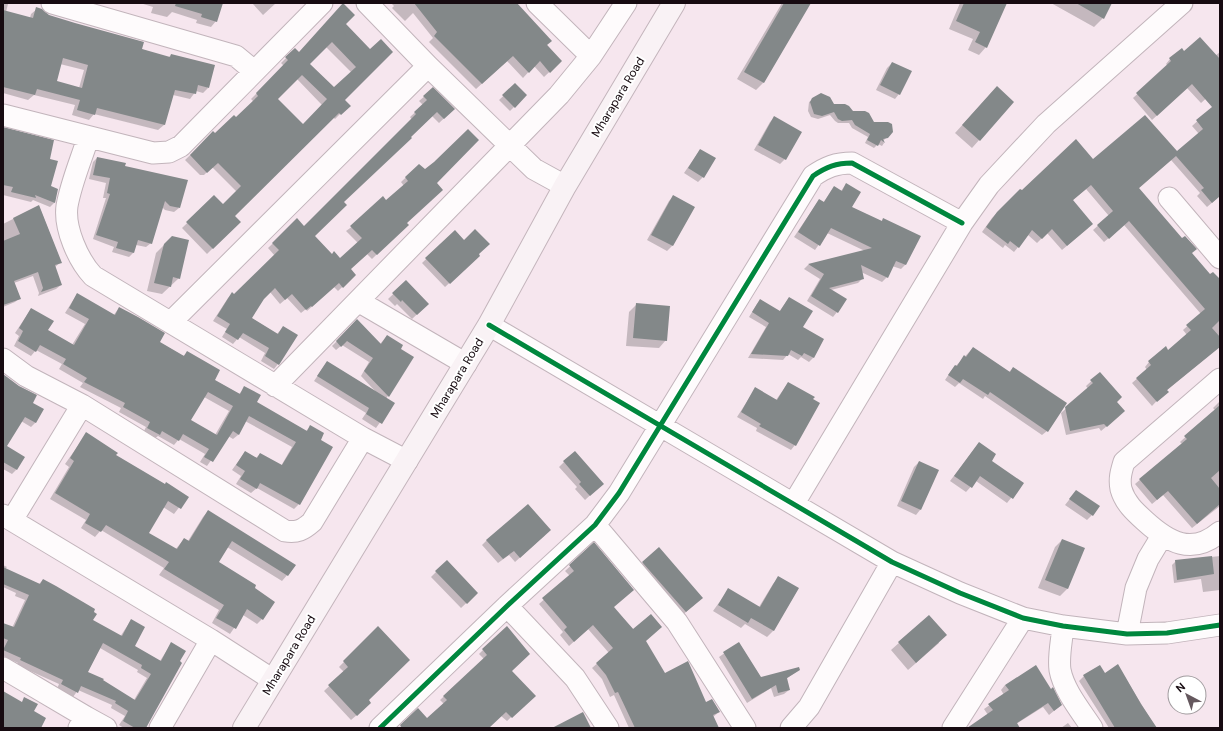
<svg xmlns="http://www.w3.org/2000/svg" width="1223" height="731" font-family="'DM Sans',sans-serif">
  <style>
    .shadow { fill: #0003; fill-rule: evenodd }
    .building { fill: #838889; fill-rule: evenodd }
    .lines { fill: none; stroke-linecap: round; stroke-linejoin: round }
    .minor-casing { stroke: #c2b4bb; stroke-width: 23 }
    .major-casing { stroke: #c4b5bc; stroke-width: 24 }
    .minor { stroke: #fefbfc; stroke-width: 21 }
    .major { stroke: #f9f2f5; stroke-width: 22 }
    .cycleway-casing { stroke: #fff; stroke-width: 8 }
    .cycleway { stroke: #00873e; stroke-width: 5 }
    .labels { text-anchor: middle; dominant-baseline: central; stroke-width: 4; stroke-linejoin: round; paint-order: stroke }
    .street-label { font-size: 12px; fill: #170b11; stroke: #fff }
  </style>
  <rect width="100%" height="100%" fill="#f6e6ee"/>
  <path class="shadow" d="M3,3L8,4L6,12L30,18L31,14L37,9L48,15L141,49L168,58L171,55L208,88L203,93L196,91L190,99L173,95L164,125L158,130L94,114L89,120L72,115L75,105L34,95L28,100L3,93ZM60,64L84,70L79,88L56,82Z
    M140,3H222L216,21L211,27L196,23L197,20L172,12L167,17L151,13L153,7Z
    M252,3H276L263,15Z
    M391,3H511L561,61L544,77L534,66L523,78L507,61L476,89L429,42L433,38L413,13L405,21L392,8L394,6Z
    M782,3L809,4L763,83L756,90L737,79Z
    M960,3H1005L986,47L979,55L968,50L973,39L949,29Z
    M1051,3H1111L1103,18L1094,27Z
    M345,24L370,51L344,100V110L335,119L333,117L234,216L239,222L207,254L182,228L214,197L223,205L237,192L212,167L204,175H200L185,160L213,133L214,134L236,119L254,102L251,99L284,66L281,63L295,49L299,53ZM326,47L352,73L334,89L309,64ZM297,79L322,105L303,126L277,99Z
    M1184,52L1215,56L1220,52V86L1201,103L1187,88L1152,120L1133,98L1168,66L1166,64L1170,59Z
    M892,63L899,94L895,99L876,90L887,68Z
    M515,85L526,95L510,111L499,100Z
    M997,87L1013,102L972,148L955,133Z
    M433,89L454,109L439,123L432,116L343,202L314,236L332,255L340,259L358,243L346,231L386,202L404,186L401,182L419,165L435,183L406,223L407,225L372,259L367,254L350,269L355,275L338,291L334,287L307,311L306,309L301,313L287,298L280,304L270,292L262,299L251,318L277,334L283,327L278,364L274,369L261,361L265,353L239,337L233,344L222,337L227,329L213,321L228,298L232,294L235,295L275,256L268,248L297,220L304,227L412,120L410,117L423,105L419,101Z
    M821,94L829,97L833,105L852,112L873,123L887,137L883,141L884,143L882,146L878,144L874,148L865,143L868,137L852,128L849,123H838L835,121L830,115L818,119L811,117L808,111L809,102Z
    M1213,107L1220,116V196L1207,207L1197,196L1200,193L1171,160L1138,189L1210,276L1220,281V346L1166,391L1152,406L1132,383L1147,370L1145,367L1149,362L1168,351L1187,335L1183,330L1201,314L1124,225L1104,242L1093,230L1109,216L1086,189L1072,201L1088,228L1062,250L1047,233L1037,243L1028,235L1014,252L1005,245L1003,248L982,232L992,218L1020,190L1022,191L1092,160L1177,153L1199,134L1192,126Z
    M775,117L785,159L780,164L754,150L770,122Z
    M3,128L49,159V187L57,190L54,203L50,207L33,200L31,202L3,195Z
    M700,150L703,177L698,182L684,173Z
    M97,158L124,167L179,208L174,212L165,210L162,207L151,243L146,247L136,245L133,253L129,257L112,252L114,247L93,239L106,198H103L106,183L89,179L93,162Z
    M846,184L851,207L881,222L883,219L919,236L905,265L901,269L892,266L887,277L882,282L861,272L863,278L858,283L831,290L837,312L833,317L807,301L820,279L804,269L808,265L865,251L827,233L815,250L794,237L819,200L823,203L834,187L841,191Z
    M673,197L693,208L672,246L667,251L647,240L669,201Z
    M39,206L61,262L55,267L61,285L56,289L38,296L39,293L33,276L14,283L20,298L15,302L3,307V224Z
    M455,231L477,254L474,260L445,287L422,263Z
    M172,237L179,278L162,294L147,291L156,253Z
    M406,282L428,304L412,319L397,304L395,306L388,299Z
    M77,294L113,316L119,308L159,342L183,356L187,353L214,380L239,394L245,388L256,403L306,431L311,426L299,504L294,509L257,488L251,493L236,484L241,476L232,470L245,452L256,458L260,454L281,466L292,447L245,421L238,435L233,439L228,436L207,466L200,462L205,454L179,439L174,445L158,436L154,439L143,433L146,427L119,412L121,408L80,387L83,383L59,369L62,364L36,350L31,356L14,346L19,336L15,333L31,309L47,331L72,345L85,324L65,313ZM204,397L229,411L215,435L189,421Z
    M789,298L801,327L823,340L813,358L809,362L801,357L798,360L788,354L783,360L748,358L766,327L749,317L757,304L761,300L779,312Z
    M637,304L666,340L659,348L626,346L629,312Z
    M357,321L380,344L387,336L400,350L412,358L386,399L393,404L376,428L362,419L366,413L314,381L327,362L376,392L361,376L369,362L342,345L336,350L332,346Z
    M973,348L1009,372L1013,368L1047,431L1042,435L985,396L983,399L959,383L955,387L945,380L951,371Z
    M1100,373L1116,402L1119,416L1101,431L1099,428L1066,435L1061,413L1088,389L1086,386Z
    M3,375L32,403L36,422L31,427L21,421L6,446L16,470L12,474L3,469Z
    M788,383L795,445L791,450L756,431L757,428L737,417L755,389L776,400Z
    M1220,401V487L1218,488L1220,490V506L1192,528L1163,495L1152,504L1135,484L1182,444L1180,442L1215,410L1213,408Z
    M87,433L115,456L187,497L174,514L163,507L147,534L175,550L184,539L188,541L203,517L208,511L295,566L282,581L227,547L218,562L253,588L262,619L257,624L243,615L230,634L212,623L219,610L159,575L164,568L101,530L95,537L81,528L86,520L50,499L69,467L65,464Z
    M979,443L990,461L1023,483L1007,503L976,481L966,492L950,481Z
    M564,462L597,489L585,500L575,489L577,487L559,467Z
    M919,462L920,510L916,515L897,506L914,467Z
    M1076,491L1092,515L1087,520L1065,505Z
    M545,535L515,562L509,555L498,563L482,545L487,540Z
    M1062,540L1083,548L1067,589L1060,596L1038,588L1055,547Z
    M594,544L613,608L645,641L664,675L719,712L713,717L718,728H629L614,695L610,697L602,679L592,668L609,653L588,629L569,646L560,635L563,632L539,604L570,576L565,571Z
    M1220,556V590L1203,592L1201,579L1174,583L1172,565L1176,561Z
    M447,561L477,593L461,608L431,577Z
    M643,563L694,605L678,619L635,570Z
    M3,565L7,567L5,569L39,584L43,580L92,620L120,637L131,620L133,646L160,661L171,644L145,728H124L119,725L125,716L111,708L112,705L78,690L73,697L57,689L59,684L17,665L18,663L3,656V624L12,628L25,600L15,596L16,593L3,587ZM100,648L138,670L137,672L147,678L134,700L87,673Z
    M779,577L798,589L773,631L767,637L745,624L741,628L713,611L728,590L759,607L773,584Z
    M929,616L939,643L908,670L891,650Z
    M378,627L367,701L365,708L351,720L324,691L344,672L339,667Z
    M739,643L761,678L799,670L786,679L789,690L784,694L774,697L771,688L747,703L719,657Z
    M483,650L511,671L534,696L507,721L501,716L488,728H399L418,710L427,720L444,704L440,700L484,659L479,654Z
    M1118,666L1156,728H1109L1079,681L1084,676L1104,674Z
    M1005,685L1061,705L1049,715L1043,707L1016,724L1019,728H973L988,715L984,709L1004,695L1001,690Z
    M1068,723L1072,728H1061Z"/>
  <path class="building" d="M176,3H223L217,22L201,17L202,14L175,6Z
    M343,3L355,15L346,24L370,49L381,39L393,52L345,100L351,106L341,115L339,113L235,216L241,222L213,249L186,222L214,195L223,204L241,186L218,163L207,173L190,155L213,131L215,133L234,115L236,117L258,96L256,93L288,60L285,57L295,48L299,52ZM332,42L356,67L334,87L310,64ZM302,75L327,99L303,124L278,99Z
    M414,3H517L552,41L547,45L562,61L550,73L540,61L529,73L513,56L482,84L434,36L437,32Z
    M784,3H811L764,83L744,72Z
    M964,3H1007L987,48L975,42L980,32L956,21Z
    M1076,3H1112L1104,19Z
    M36,7L42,9L49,15L75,23L144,42L142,49L170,57L171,54L215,65L209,88L198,85L196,94L175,90L165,125L97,108L95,115L77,110L80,100L37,89L35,95L3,87V10L33,18ZM63,58L88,65L82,88L57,81Z
    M1200,37L1220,59V196L1212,203L1201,190L1204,188L1176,156L1139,188L1182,238L1185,236L1197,249L1192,253L1210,274L1213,272L1220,279V320L1212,328L1220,337V347L1167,390L1169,392L1157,402L1136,378L1151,365L1148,361L1166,346L1168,350L1191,330L1186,325L1205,309L1129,221L1109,239L1097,225L1113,211L1091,185L1073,200L1093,224L1067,246L1052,229L1042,239L1032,230L1019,248L1010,241L1008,244L986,227L997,212L1020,189L1022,190L1076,139L1093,159L1145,115L1177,151L1203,129L1196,120L1212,107L1192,84L1157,116L1136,93L1171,61L1169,58L1182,48L1184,51Z
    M892,62L912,71L900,95L880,85Z
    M515,83L527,95L515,108L502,95Z
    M997,86L1014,102L980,141L962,125Z
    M433,87L455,109L444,119L437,112L411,137L412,138L344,202L347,205L315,236L332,254L334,251L340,258L362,238L350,226L383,196L386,200L408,181L405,177L419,164L425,169L434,162L468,129L479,140L437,183L443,190L407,223L409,225L377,255L372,250L351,269L356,275L343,288L339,283L312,307L311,306L306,310L292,294L285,300L275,288L264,299L252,318L278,334L283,326L298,335L279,365L265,356L269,348L243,333L238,340L225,332L230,324L217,316L232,292L234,294L279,250L272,243L297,218L304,226L416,114L414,112L427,100L423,96Z
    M821,93L830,97L834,104H845L849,106L853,111H865L869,113L874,122H888L892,124L893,132L888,138L883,139L885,143L881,140L878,146L867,140L870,134L855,125L852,120L842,121L838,119L834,112L822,116L814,114L810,102L812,98Z
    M774,116L802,132L786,160L758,145Z
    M3,127L54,140L50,159L58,161L51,186L58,189L55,203L35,195L36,198L11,192L13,187L3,185Z
    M700,149L716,158L704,178L688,168Z
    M97,157L126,163L125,166L188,180L180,208L170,206L165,201L152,244L138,240L134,253L116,248L118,242L96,235L110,194L107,193L110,178L93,175Z
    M846,183L861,192L852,207L882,221L883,218L921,236L906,265L896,261L888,278L861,265L864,279L829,288L847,299L838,313L811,296L824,274L808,264L872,248L831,228L820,246L798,232L819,199L824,202L834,186L842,191Z
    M673,195L695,207L673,246L651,235Z
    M39,205L62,263L55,265L62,285L41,292L43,288L38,272L14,281L21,299L3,305V241L20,234L13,218Z
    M475,229L490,244L479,254L480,256L450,284L425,258L455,230L464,240Z
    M172,236L189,240L180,279L173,277L171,287L154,283L164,244Z
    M406,280L429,304L417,315L402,300L401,302L392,293Z
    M77,293L115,315L119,307L138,317L165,333L160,342L184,356L187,351L220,370L215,380L240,394L244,386L261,395L257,402L307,431L310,425L324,433L321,440L333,447L300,505L260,483L257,489L240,479L245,471L236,465L245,451L257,458L260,453L282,465L296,442L249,416L239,435L233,431L213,462L204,457L209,449L183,434L179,441L162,431L160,435L147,428L150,422L123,407L125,403L84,382L87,378L63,364L66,359L40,345L36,352L18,341L23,331L19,328L31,308L54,321L48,330L74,345L89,319L69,308ZM208,392L233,406L217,435L191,420Z
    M789,297L813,311L803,327L824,339L814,358L804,353L802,356L791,350L788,356L751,354L769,323L752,312L760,299L780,311Z
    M636,303L670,306L667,341L633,338Z
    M357,319L381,344L387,335L403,345L401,349L414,357L389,397L364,371L373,358L347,341L341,347L336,341Z
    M973,347L1010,372L1013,367L1067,403L1048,432L990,392L988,395L963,379L960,383L948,375L955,365L957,366L964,355L966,357Z
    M327,361L395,403L382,424L366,414L369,408L317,376Z
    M1100,372L1122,397L1117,402L1125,411L1107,427L1104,424L1070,431L1065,407L1093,383L1090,380Z
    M3,374L19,386L37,395L33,403L44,409L36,423L25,417L7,446L25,457L17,470L3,462Z
    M788,382L815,397L813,399L820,403L796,446L759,426L761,424L741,412L755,387L777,400Z
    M1220,405V470L1211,478L1220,489V504L1197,524L1168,491L1157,500L1139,479L1187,439L1184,436Z
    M86,432L118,453L116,455L165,484L166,482L189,497L181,509L168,501L149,533L177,549L184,538L189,541L208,510L296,565L288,576L232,541L219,562L256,585L255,588L275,602L263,620L247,609L236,629L216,618L224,605L164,569L169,562L106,525L101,532L85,523L90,514L55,493L74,461L70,458Z
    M979,442L996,454L992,461L1024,483L1013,499L980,476L972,488L954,476Z
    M575,451L604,484L590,496L579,484L581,482L563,461Z
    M919,461L939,470L921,510L901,501Z
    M1076,490L1100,506L1093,516L1069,499Z
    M528,504L551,530L520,558L514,551L503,559L486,540Z
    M1062,539L1085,548L1068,589L1045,580Z
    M594,542L634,590L614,607L633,629L651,614L662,627L646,641L665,673L688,661L706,702L712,699L720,712L713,715L719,728H635L618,692L615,693L606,675L596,663L613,648L593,625L574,642L564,630L567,627L542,598L574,571L569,565Z
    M659,547L703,598L686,612L642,562Z
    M1212,556L1214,574L1177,580L1175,560Z
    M447,560L478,593L467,604L435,571Z
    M3,567L40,584L43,579L56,586L95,609L94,612L97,614L93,620L122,636L131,619L145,627L135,646L161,661L171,642L186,651L180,661L182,663L146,728H135L123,721L128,711L115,703L116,701L81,686L78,693L61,684L63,680L20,660L21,658L3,650L8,640L3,638V623L14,627L29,595L3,584ZM103,643L142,665L141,668L151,674L135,700L103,680L104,679L88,672Z
    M778,576L799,588L774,631L751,618L748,623L718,605L728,588L760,607Z
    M929,615L947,635L916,663L898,642Z
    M378,626L410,660L369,700L371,703L357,716L328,685L348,667L343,661Z
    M507,626L530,654L512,671L536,696L512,718L506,712L489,728H402L400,725L418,708L427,718L447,700L443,696L487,655L482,649Z
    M739,642L761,677L799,667L800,670L787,678L790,690L778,693L776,685L752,699L723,652Z
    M1118,664L1141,704L1157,728H1115L1083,675L1100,665L1105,673Z
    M1036,665L1051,689L1053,687L1062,705L1054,711L1048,703L1017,723L1020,728H967L993,710L988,704L1009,690L1005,685Z
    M3,691L22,702L24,697L38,704L34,711L46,718L41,728H3Z
    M583,712L591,728H552Z"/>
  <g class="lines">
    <defs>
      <path id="minor" d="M52,3L236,56L254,71
        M367,3L428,66L534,169L565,186
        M537,3L591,56
        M3,115L153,153L169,152L181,146L322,3
        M88,138C81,160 71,183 67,206C64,228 78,260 93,276L363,438L407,461
        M1169,198L1220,258
        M358,301L466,364
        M171,322L428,66
        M489,325L892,562L960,593L1023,618L1063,626L1127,634L1167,633L1220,625
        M3,359L26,376L82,405L12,520
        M1220,379L1124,462C1121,472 1119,479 1121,489C1125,503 1135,512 1145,521C1168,542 1192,556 1220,532
        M275,386L559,95L591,56L626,3
        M82,405L285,531C297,533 303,530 312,522L363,438
        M794,503L962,223L989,185L1046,124L1182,3
        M3,515L211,640L273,680
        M595,525L677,622L745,728
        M507,606L575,678L608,728
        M1063,626C1062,640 1058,656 1060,670C1064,691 1081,711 1092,728
        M1127,634L1136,588L1148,559L1162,536
        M3,668L86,717L79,728
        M86,717L106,728
        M160,728L211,640
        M380,728L507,606L595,525L619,493L813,176C826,167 836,163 852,163L962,223
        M791,728L809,707L892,562
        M953,728L1023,618"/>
      <path id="major" d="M244,728L489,325L565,186L674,3"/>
    </defs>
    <use href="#minor" class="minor-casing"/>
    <use href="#major" class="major-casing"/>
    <use href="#minor" class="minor"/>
    <use href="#major" class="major"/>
    <defs>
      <path id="cycleway" d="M489,325L892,562L960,593L1023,618L1063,626L1127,634L1167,633L1220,625
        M380,728L507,606L595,525L619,493L813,176C826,167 836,163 852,163L962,223"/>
    </defs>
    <use href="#cycleway" class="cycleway-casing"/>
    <use href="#cycleway" class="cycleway"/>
  </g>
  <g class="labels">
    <g class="street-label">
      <text transform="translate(618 97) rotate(-59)">Mharapara Road</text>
      <text transform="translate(457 378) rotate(-59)">Mharapara Road</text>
      <text transform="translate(289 655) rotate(-59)">Mharapara Road</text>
    </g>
  </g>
  <rect width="1223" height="731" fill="none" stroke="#170b11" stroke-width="8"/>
  <g transform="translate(1187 695) rotate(319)"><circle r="19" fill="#ffffff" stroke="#a29da0"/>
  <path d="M0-3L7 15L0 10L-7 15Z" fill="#65585e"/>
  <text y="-6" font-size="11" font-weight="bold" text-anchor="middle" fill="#170b11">N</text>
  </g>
</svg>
